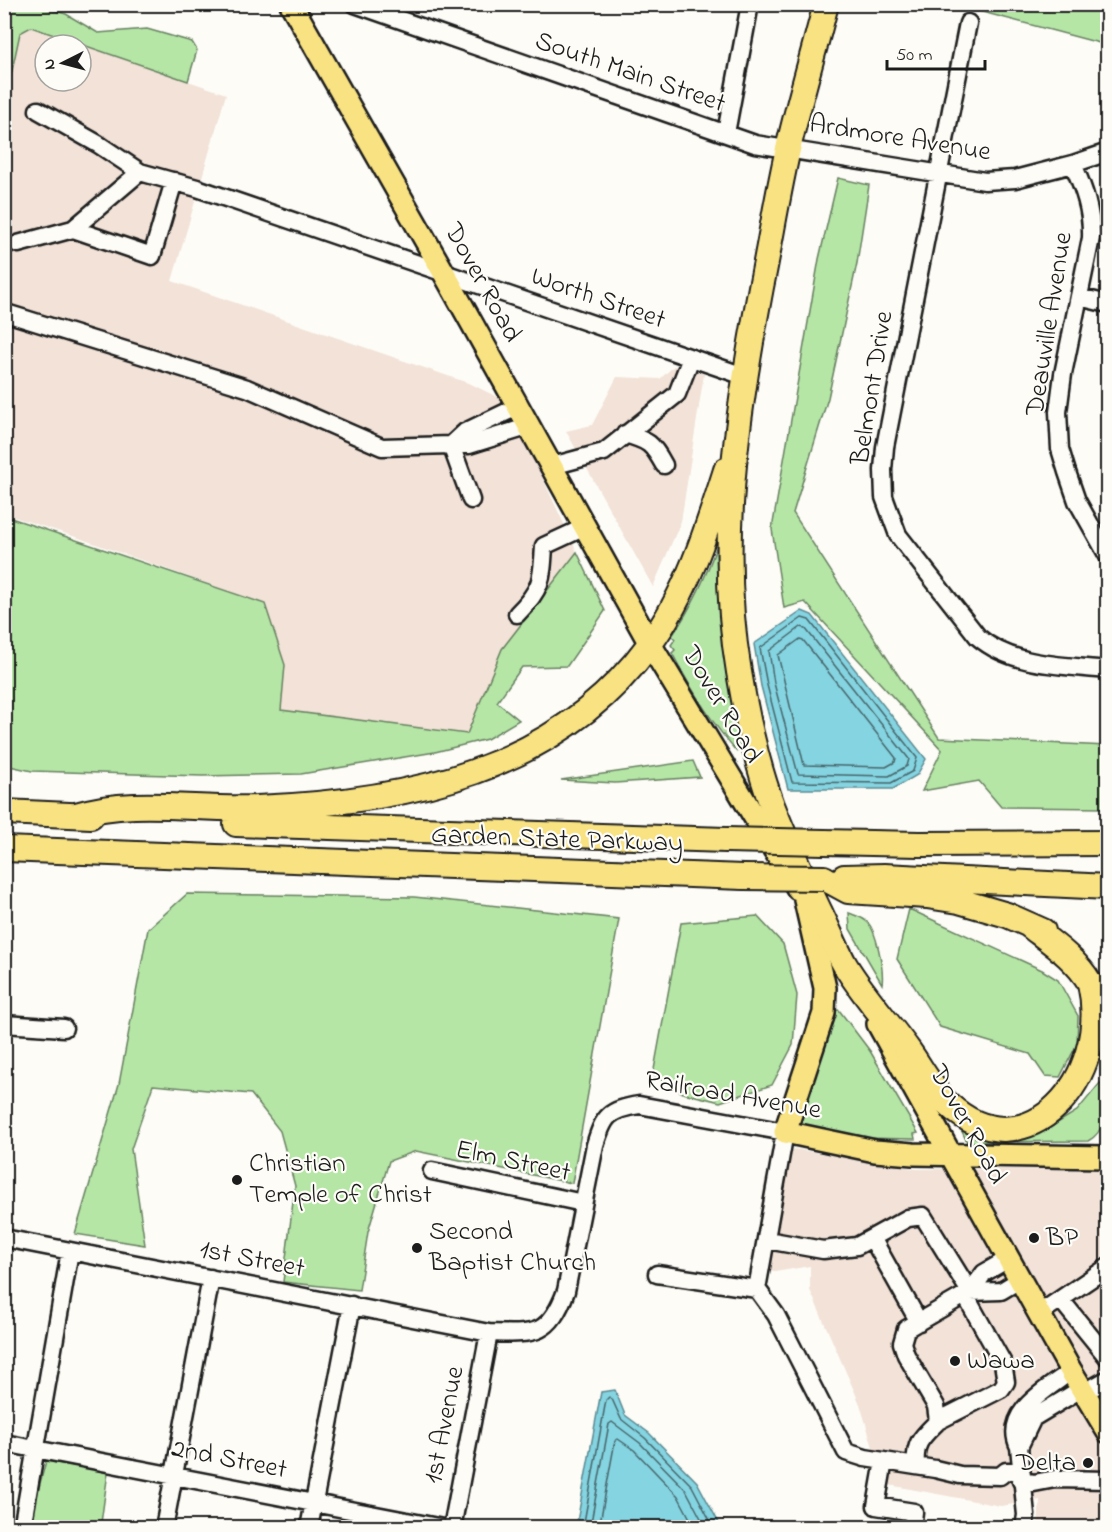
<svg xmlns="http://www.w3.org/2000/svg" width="1112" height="1532" font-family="'Indie Flower',sans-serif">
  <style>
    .built { fill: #f2e2d7; fill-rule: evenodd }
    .green { fill: #b5e6a6; stroke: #688161; stroke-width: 1.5 }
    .water { fill: #85d4e1; stroke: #5b8a92; stroke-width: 1.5 }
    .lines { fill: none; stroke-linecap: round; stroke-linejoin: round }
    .shore { stroke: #46666b; stroke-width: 1.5 }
    .minor-casing { stroke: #1c1c1c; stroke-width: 21 }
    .major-casing { stroke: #1c1c1c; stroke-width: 26 }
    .highway-casing { stroke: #1c1c1c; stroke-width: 28 }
    .minor { stroke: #fdfcf7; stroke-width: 16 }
    .major { stroke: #f8e281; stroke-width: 21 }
    .highway { stroke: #f8e281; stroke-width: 24 }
    .highway-bridge-casing { stroke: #1c1c1c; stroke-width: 28; stroke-linecap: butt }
    .highway-bridge { stroke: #f8e281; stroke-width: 24 }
    .poi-dot { fill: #1c1c1c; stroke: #fdfcf7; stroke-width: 2 }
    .labels { text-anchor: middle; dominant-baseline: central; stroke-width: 4.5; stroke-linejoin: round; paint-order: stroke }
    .street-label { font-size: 27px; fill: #1c1c1c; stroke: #fdfcf7 }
    .poi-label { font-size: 27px; fill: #1c1c1c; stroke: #fdfcf7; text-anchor: start }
  </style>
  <rect width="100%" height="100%" fill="#fdfcf7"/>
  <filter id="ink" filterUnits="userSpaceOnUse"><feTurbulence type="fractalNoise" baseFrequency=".0167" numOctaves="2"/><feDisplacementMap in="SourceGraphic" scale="12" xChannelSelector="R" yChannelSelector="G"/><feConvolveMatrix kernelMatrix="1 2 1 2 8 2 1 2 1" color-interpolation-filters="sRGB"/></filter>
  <g filter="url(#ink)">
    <path class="built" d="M31,27L226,94L172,281L471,384L507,402L577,552L502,649L467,734L280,710L285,665L265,604L79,538L5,514L4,103L20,33ZM45,45H81V81H45Z
      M674,366L704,374L681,521L653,587L566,431L592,425L617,377L660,379Z
      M794,1149L917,1169H1107V1527H1038L1040,1500L1001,1506L884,1484L860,1404L810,1290V1266L775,1272L752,1265L765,1180Z"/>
    <path class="green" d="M5,4L35,5L66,14L98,33L147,29L192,42L197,50L188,81L31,27L20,33L5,103Z
      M956,5H1107V45Z
      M838,178L869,185L857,263L828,398L793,513L939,738L1107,746V808L1001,807L979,781L922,791L942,750L805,602L784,608L772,529L819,259Z
      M5,516L265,604L285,665L281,710L467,734L502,649L577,552L605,611L567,666L522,667L497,702L519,720L487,739L435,752L301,774L202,776L32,771L5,765Z
      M718,542L739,729L740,750L736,751C711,722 690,687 672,653L675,650L671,645L675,639L672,636C692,607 707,575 718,542Z
      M693,761L700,777L615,783L561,780Z
      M187,894L414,897L619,919L572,1183L416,1151L389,1161L368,1232L359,1290L283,1282L295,1186L280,1131L251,1094L153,1085L131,1149L145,1245L75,1234L119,1084L148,929Z
      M909,909L1042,970L1058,980L1078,1016L1077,1044L1060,1077L1045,1076L1030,1054L940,1027L897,959Z
      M849,913C854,915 862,917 866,921C877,929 884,971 882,984L850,929Z
      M757,916L783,944L797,995L793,1045L772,1085L720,1102L683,1093L653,1075L681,923Z
      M839,1010L870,1051L918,1133L914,1134L915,1139L861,1138L799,1129L798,1118L832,1011Z
      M1100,1083L1106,1085C1105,1105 1109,1130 1088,1141L967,1142L957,1121L1038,1132L1054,1125L1077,1111Z
      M46,1461L108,1472L101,1523L124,1527L28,1528Z"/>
    <path class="water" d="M802,611L812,615L926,759L917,775L893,789H788L761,686L754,644Z
      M615,1390L625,1415L649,1433L697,1482L721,1527H576L601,1392Z"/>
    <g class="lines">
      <path class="shore" d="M802,618L809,620L917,758L913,771L891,783L792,782L767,685L760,648Z
        M801,627L805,628L909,759L907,766L889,776L798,774L774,683L769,651Z
        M800,639L803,640L896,758L895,762L886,767L804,765L778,655Z
        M583,1528L606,1400L609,1397L612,1399L621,1419L645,1438L692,1486L714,1528
        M590,1528L609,1424L612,1422L640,1443L686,1490L706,1528
        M599,1528L615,1441L618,1439L634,1450L678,1496L695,1528"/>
      <defs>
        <path id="minor" d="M355,4L755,144L985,181L1015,179L1073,164L1108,152
          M968,23L885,447L883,470L884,497L898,535L978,637C1013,667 1064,665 1108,670
          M38,110L98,144L140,172L197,188L744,376
          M726,133L750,4
          M1073,164C1084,189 1092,211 1091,238L1063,374L1058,412L1060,449L1067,472L1077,501L1108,556
          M73,229L152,256L174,181
          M18,244L73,229L140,172
          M1079,297L1108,304
          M6,313L247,388L382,447L451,445L471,500
          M519,406L465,432L451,445H469L530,426
          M625,434C649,441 652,443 664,465
          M552,466L604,452L677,394L691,358
          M517,614C542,589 542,580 544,546L585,527
          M4,1024L64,1028
          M432,1171L583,1203
          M4,1238L489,1333C534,1334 549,1337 566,1291L595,1145C604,1116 608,1110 639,1105L785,1132L757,1289
          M872,1238L919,1322
          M767,1240L823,1250L857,1246L908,1218L923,1216L970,1292
          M657,1274L757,1289L776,1315L846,1452L865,1458L935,1469L960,1475L1000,1476L1006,1471H1020
          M970,1292L1001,1291L1021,1279
          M1061,1300L1108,1358
          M1040,1313L1108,1267
          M1083,1393L1108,1379
          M938,1421L1001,1389L1006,1382L1003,1363L965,1295
          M4,1443L443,1528
          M1019,1447L1033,1418L1081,1389
          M884,1461L876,1506L914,1512L912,1528
          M916,1466C914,1442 922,1437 938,1421L936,1406L906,1355L902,1343L906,1329L970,1292L984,1273L1008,1259
          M1021,1481L1034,1483L1055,1479L1108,1480
          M22,1528L70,1251
          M164,1528L211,1278
          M309,1528L352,1305
          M452,1528L489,1333
          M1024,1528L1026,1515L1019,1447C1002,1412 1048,1389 1071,1371"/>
        <path id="major" d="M291,4L444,273L650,644L798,889
          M805,900L825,988L824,1013L785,1132L875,1151L913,1154L1108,1157
          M878,1024L1071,1371L1108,1432"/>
        <path id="highway" d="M826,4C814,51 800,98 789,145C778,191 771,239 761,287C737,413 717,544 739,672C746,714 758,767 772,805C786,841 802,875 819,910C828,928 835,947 845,965C863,995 888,1022 909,1051C922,1069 932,1090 949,1105C1026,1175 1112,1078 1090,983C1076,959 1052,943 1030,926
          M4,812L91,816
          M76,815C135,797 197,811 257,808C405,802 556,772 649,645C687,594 707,530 726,470
          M236,824L726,840
          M824,842L919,844L1108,843
          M4,849L743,877
          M844,877L884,876L1108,887
          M824,878L848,891L927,896L959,901L1007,915L1043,931"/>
      </defs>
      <use href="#minor" class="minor-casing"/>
      <use href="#major" class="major-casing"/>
      <use href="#highway" class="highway-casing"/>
      <use href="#minor" class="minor"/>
      <use href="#major" class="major"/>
      <use href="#highway" class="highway"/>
      <defs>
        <path id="highway-bridge" d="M726,840L824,842
          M743,877L824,878"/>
      </defs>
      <use href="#highway-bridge" class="highway-bridge-casing"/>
      <use href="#highway-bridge" class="highway-bridge"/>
    </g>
  </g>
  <g class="poi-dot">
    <circle cx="237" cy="1180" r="6"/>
    <circle cx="1034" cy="1238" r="6"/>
    <circle cx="417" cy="1248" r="6"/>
    <circle cx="955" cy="1361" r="6"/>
    <circle cx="1088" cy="1463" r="6"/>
  </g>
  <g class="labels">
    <g class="street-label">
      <text transform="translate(630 73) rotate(19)">South Main Street</text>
      <text transform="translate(900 139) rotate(9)">Ardmore Avenue</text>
      <text transform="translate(482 283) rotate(61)">Dover Road</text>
      <text transform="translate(598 299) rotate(19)">Worth Street</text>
      <text transform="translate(1050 324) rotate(-81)">Deauville Avenue</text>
      <text transform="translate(873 388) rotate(-81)">Belmont Drive</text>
      <text transform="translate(721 705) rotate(59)">Dover Road</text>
      <text transform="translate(557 840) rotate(2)">Garden State Parkway</text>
      <text transform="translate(733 1096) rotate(10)">Railroad Avenue</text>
      <text transform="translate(967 1125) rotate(61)">Dover Road</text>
      <text transform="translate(513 1162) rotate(12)">Elm Street</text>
      <text transform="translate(252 1260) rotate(11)">1st Street</text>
      <text transform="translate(445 1425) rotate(-79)">1st Avenue</text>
      <text transform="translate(229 1460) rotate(11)">2nd Street</text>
    </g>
    <g class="poi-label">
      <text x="249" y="1164">Christian<tspan x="249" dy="31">Temple of Christ</tspan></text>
      <text x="429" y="1232">Second<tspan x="429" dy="31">Baptist Church</tspan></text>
      <text x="1046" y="1238">BP</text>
      <text x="967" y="1361">Wawa</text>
      <text x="1076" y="1463" text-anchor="end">Delta</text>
    </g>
  </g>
  <rect width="1112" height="1532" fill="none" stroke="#fdfcf7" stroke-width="24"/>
  <rect x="12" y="12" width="1088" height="1508" fill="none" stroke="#1c1c1c" stroke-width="2" filter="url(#ink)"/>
  <g transform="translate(63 63) rotate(264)"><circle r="28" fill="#fdfcf7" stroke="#a3a29f" stroke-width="1.5"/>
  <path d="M0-4.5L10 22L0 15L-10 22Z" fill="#1c1c1c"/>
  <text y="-9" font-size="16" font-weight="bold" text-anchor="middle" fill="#1c1c1c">N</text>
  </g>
  <path d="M887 60v9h98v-9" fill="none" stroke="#1c1c1c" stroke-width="3"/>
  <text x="896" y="60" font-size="18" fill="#1c1c1c" stroke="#fdfcf7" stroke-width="4.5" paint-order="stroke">50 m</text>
</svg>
